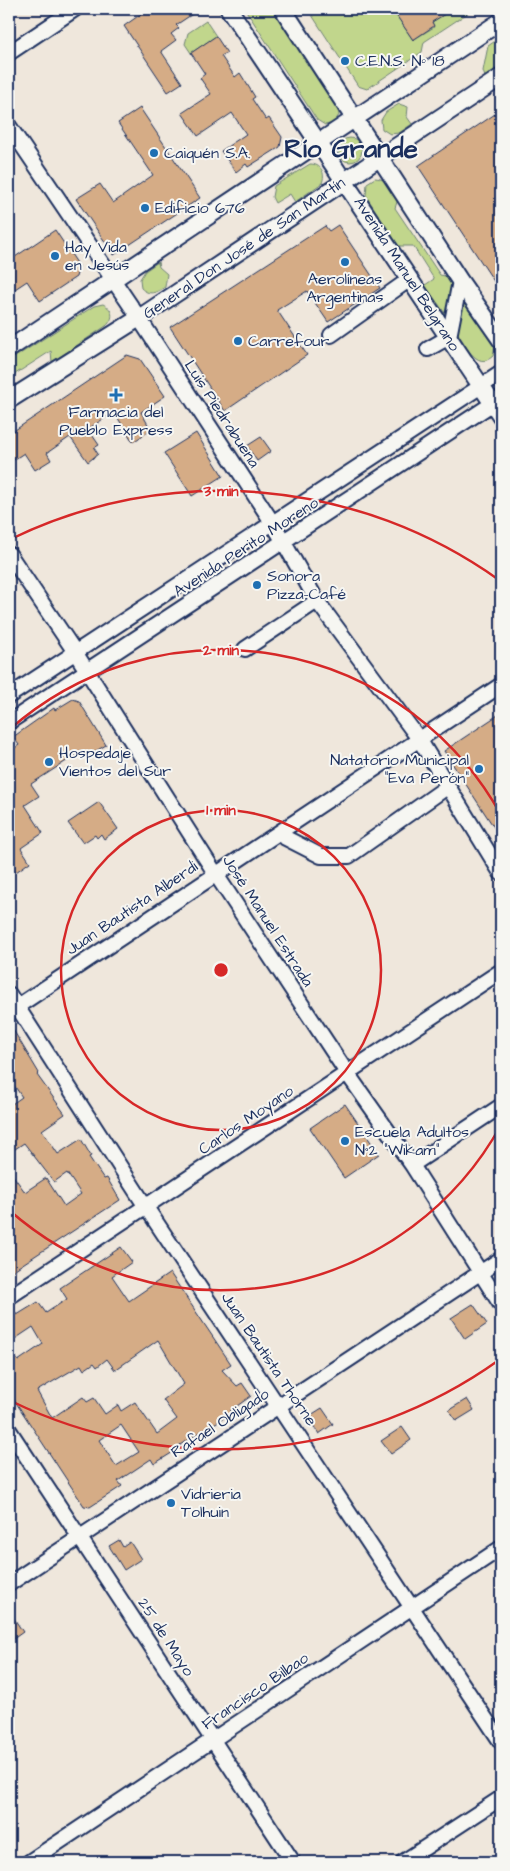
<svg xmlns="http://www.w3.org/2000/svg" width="510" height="1871" font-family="'Architects Daughter',sans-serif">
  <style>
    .green { fill: #c1d68c; stroke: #6e8275 }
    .building { fill: #d5ac86; stroke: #1b2f5e; fill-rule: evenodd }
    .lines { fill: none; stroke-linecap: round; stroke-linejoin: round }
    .minor-casing { stroke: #1b2f5e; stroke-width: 18 }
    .major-casing { stroke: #1b2f5e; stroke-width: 20 }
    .minor { stroke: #f6f6f2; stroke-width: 14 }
    .major { stroke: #f6f6f2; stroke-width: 16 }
    .ring { fill: none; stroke: #d62828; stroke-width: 2.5 }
    .poi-dot { fill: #1f6fb2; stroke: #f6f6f2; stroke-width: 2 }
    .labels { text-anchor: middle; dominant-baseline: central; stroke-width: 4; stroke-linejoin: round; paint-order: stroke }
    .poi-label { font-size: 16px; fill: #1b2f5e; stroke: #f6f6f2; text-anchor: start }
    .street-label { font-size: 16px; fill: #1b2f5e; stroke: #f6f6f2 }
    .town-label { font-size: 26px; font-weight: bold; fill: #1b2f5e; stroke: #f6f6f2 }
    .centre { fill: #d62828; stroke: #f6f6f2; stroke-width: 2.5 }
    .ring-label { font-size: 15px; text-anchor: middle; font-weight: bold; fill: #d62828; stroke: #f6f6f2; stroke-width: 4; stroke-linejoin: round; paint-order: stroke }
  </style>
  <rect width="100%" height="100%" fill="#efe7dc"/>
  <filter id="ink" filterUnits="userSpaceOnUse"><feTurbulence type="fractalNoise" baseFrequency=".02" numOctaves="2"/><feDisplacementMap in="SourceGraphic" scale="10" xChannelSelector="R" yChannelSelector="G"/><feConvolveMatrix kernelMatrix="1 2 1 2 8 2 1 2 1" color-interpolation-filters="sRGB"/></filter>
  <g filter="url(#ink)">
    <path class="green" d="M245,9H274L337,106L339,115L334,123L325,125L317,120Z
      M308,9H392L413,40L434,27L432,22L453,9H474L424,42L422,52L367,89L358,86Z
      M206,21L216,36L191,53L185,44L188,33Z
      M501,37V66L485,77L483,71L488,46Z
      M399,104L408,107L407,117L412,124L399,133L390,134L382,129L381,120L386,112Z
      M338 150a12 12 0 1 1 24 0a12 12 0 1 1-24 0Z
      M310,164C321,164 326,173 322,183L295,202L290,194L275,203L272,197L274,186Z
      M375,178C387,178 392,190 398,199L395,208L440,275L450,277L455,285L449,319L425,285L434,279L413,246H399L366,196L367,183Z
      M158,262L159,267L167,274L165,287C156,293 149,296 141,288L140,279L145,271Z
      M462,296L495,347L493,356C476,372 464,342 456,330Z
      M103,304C113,309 115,318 106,326L52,362L51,351L9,378V361L94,306Z"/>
    <path class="building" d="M138,9H200L176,25L179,28L171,34L176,40L161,51L182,83L168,92L124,26L141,14Z
      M392,9H453L432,22L434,26L413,40Z
      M216,36L227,53L221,56L235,77L240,73L255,97L252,99L266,120L269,118L282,137L280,147L248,167L246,164L236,172L221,151L246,134L232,113L198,136L182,113L211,94L200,78L205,74L191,53Z
      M140,108L200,198L114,255L76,199L100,184L113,203L153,175L118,123Z
      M501,110V292L418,166Z
      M338,225L380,288L328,322L307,291L277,310L307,355L225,411L170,327L325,226L329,231Z
      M55,230L79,266L76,277L40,301L27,281L9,293V261Z
      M127,355L140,359L165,396L141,412L151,430L133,442L114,412L88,429L99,445L94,448L98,454L88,462L70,437L47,453L51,460L35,470L24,453L9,463V434Z
      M196,433L223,476L192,496L164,453Z
      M261,437L271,451L257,461L247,446Z
      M73,699L79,701L106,745L86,757L82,751L31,784L39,796L25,805L43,833L21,848L30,862L16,872L14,870L9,874V752L19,745L13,737L54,708L55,710Z
      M501,713V838L444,751Z
      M99,802L118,829L104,839L101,834L97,838L95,835L83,843L68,823Z
      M9,1023L39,1073L37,1075L65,1114L42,1130L58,1154L81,1139L91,1156L89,1157L104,1179L107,1178L120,1200L9,1273V1170L25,1192L46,1178L64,1206L81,1194L67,1173L54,1182L24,1143L9,1153V1106L22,1097L9,1078Z
      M345,1104L379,1154L344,1178L310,1128Z
      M121,1247L132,1262L112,1276L129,1301L170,1273L231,1364L222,1370L237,1386L242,1383L251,1396L230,1411L232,1413L189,1439L177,1447L178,1449L154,1464L151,1459L118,1481L122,1486L90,1507L84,1506L9,1392V1345L18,1361L43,1344L33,1327L9,1343V1317L15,1312L17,1315L38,1302L46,1313L67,1299L60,1288ZM158,1340L184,1384L163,1400L177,1419L157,1434L135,1402L121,1411L118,1405L105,1414L94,1398L87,1402L83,1397L52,1418L37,1391L81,1365L84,1370L94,1363L97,1367L107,1359L115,1370ZM121,1425L139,1452L116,1466L99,1440Z
      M473,1304L487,1324L465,1339L451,1318Z
      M467,1399L474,1410L456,1421L449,1410Z
      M322,1408L333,1424L319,1434L311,1422L314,1421L311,1415Z
      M402,1427L411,1440L391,1454L381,1441Z
      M119,1540L123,1547L130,1542L141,1559L124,1570L109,1546Z
      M9,1611L23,1632L9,1642Z"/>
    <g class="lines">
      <defs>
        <path id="minor" d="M9,53L75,9
          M9,126L139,318L274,525L317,601L419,739L501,873
          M331,335L410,279
          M428,349L449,337L460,281
          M9,554L75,652L215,873L347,1073L412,1165L501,1305
          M245,649L317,601
          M9,696L501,373
          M9,722L501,398
          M278,834L321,856H349L447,787
          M9,994L146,1207L501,1742
          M9,1012L501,685
          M412,1165L501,1106
          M9,1297L501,971
          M9,1430L293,1862
          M9,1584L501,1259
          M29,1862L501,1548
          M403,1862L501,1798"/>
        <path id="major" d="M229,9L501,416
          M283,9L460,281L501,340
          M9,349L501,21
          M9,400L139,318L501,77"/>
      </defs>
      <use href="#minor" class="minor-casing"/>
      <use href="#major" class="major-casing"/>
      <use href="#minor" class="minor"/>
      <use href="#major" class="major"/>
    </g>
  </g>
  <g class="ring">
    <circle cx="221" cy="970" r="160"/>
    <path d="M501 1125A320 320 0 0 1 9 1210M9 730A320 320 0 0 1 501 815"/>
    <path d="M499 1360A479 479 0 0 1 11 1401M11 539A479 479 0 0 1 499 580"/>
  </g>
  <g class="poi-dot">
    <circle cx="345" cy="61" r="5"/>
    <circle cx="154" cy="153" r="5"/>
    <circle cx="145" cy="208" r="5"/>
    <circle cx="55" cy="256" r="5"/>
    <circle cx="345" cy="262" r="5"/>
    <circle cx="238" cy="341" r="5"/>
    <path d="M113.5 387.5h5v5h5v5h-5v5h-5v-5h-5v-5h5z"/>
    <circle cx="257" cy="585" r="5"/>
    <circle cx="49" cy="762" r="5"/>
    <circle cx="479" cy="769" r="5"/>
    <circle cx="345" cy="1141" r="5"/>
    <circle cx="171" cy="1503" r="5"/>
  </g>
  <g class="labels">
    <g class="poi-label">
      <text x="355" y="61">C.E.N.S. Nº 18</text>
      <text x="164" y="153">Caiquén S.A.</text>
      <text x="155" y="208">Edificio 676</text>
      <text x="65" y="247">Hay Vida<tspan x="65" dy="18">en Jesús</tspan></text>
      <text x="345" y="279" text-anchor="middle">Aerolíneas<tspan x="345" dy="18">Argentinas</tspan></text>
      <text x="248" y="341">Carrefour</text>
      <text x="116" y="412" text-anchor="middle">Farmacia del<tspan x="116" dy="18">Pueblo Express</tspan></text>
      <text x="267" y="576">Sonora<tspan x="267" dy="18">Pizza-Café</tspan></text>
      <text x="59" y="753">Hospedaje<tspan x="59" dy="18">Vientos del Sur</tspan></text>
      <text x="469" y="760" text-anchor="end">Natatorio Municipal<tspan x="469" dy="18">"Eva Perón"</tspan></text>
      <text x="355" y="1132">Escuela Adultos<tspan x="355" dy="18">N°2 "Wikam"</tspan></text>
      <text x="181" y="1494">Vidrieria<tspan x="181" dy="18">Tolhuin</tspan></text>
    </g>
    <g class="street-label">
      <text transform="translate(244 248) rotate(-34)">General Don José de San Martín</text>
      <text transform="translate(407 274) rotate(57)">Avenida Manuel Belgrano</text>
      <text transform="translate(222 414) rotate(57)">Luis Piedrabuena</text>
      <text transform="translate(246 547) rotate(-33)">Avenida Perito Moreno</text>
      <text transform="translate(132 908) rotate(-34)">Juan Bautista Alberdi</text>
      <text transform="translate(268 921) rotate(57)">José Manuel Estrada</text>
      <text transform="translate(246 1120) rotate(-34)">Carlos Moyano</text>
      <text transform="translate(269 1359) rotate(56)">Juan Bautista Thorne</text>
      <text transform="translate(220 1423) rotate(-33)">Rafael Obligado</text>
      <text transform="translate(166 1637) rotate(57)">25 de Mayo</text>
      <text transform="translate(255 1691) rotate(-34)">Francisco Bilbao</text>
    </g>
    <g class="town-label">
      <text x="351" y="149">Río Grande</text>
    </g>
  </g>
  <circle cx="221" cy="970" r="8" class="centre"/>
  <g class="ring-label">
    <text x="221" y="496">3 min</text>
    <text x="221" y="655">2 min</text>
    <text x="221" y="815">1 min</text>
  </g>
  <rect width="510" height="1871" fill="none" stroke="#f6f6f2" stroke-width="30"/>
  <rect x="15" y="15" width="480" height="1841" fill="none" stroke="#1b2f5e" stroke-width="2" filter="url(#ink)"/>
</svg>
